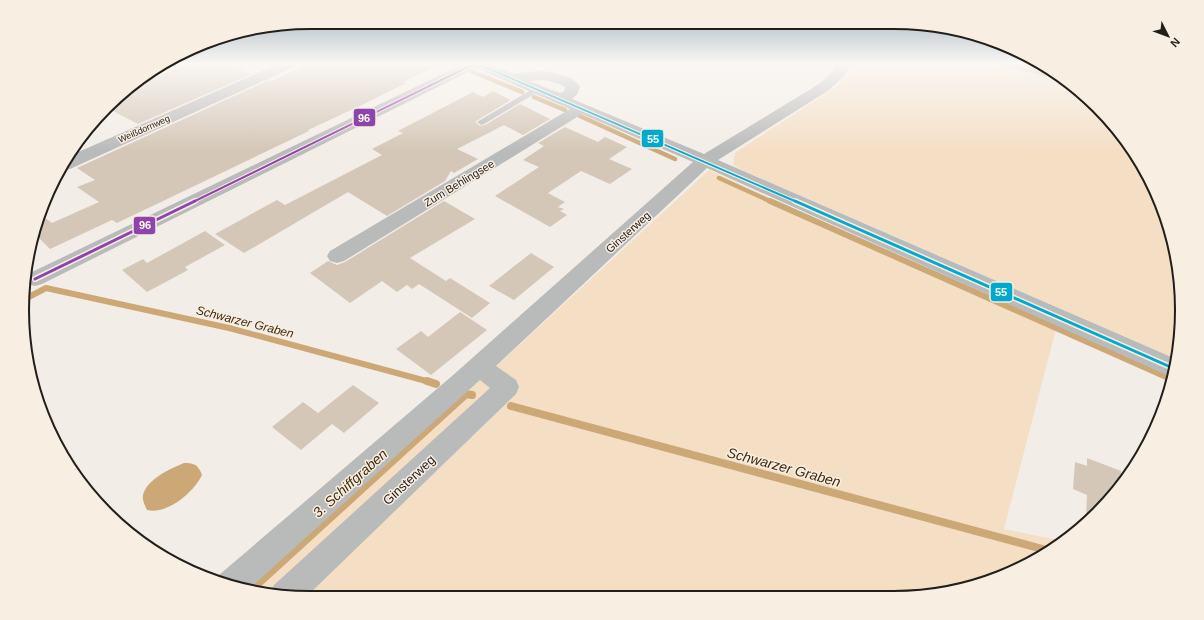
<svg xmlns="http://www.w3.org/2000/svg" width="1204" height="620" font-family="Helvetica,sans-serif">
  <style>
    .green { fill: #f4dfc5 }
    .water { fill: #cca876 }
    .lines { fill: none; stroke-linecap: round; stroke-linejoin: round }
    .stream-far2 { stroke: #cca876; stroke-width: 4.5 }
    .stream-far1 { stroke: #cca876; stroke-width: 6 }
    .stream { stroke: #cca876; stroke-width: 8 }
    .building { fill: #d4c7b7 }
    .service { fill: #b9baba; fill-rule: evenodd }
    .minor { fill: #b9baba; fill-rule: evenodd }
    .bus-1-far1-casing { stroke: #f8eee2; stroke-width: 4 }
    .bus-1-casing { stroke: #f8eee2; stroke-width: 6 }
    .bus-2-far1-casing { stroke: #f8eee2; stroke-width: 4 }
    .bus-2-casing { stroke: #f8eee2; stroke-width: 6 }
    .bus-1-far1 { stroke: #00a9ce; stroke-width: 2 }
    .bus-1 { stroke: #00a9ce; stroke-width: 3 }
    .bus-2-far1 { stroke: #8e44ad; stroke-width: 2 }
    .bus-2 { stroke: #8e44ad; stroke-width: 3 }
    .labels { text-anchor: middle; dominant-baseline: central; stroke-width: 3; stroke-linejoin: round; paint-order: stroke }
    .far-street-label { font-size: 9px; fill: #221f1a; stroke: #f8eee2 }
    .street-label { font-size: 11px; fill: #221f1a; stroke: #f8eee2 }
    .water-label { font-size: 12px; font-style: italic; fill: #3f2b0c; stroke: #f8eee2 }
    .near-street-label { font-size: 13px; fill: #221f1a; stroke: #f8eee2 }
    .near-water-label { font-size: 14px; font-style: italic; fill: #3f2b0c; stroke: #f8eee2 }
    .rim { fill: none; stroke: #221f1a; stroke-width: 2 }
    .line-badge { stroke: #f8eee2; stroke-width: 1.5 }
    .badge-label { font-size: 11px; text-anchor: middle; font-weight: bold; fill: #fff }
  </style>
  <rect width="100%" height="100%" fill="#f3ede7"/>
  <path class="green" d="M855,64H1041L1070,82L1111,120L1144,166L1167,218L1180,273L1181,329L1176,359L742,170L733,165L735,153L836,87L848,76Z
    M709,170L1056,329L1004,529L1063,541L1054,549L1004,576L932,596L288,597L510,387L490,372Z
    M487,374L505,387L283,596L250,591Z"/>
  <path class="water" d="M184,463C195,463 198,465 202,475C194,492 167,515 147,510C145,506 142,500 143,495C147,479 170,469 184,463Z"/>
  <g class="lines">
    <path class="stream-far2" d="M454,64L458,66
      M1003,64L1064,78
      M471,71L522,92
      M534,97L565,110
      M580,116L675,159
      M719,178L772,202"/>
    <path class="stream-far1" d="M770,201L1173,380
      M23,300L46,288L229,328L430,382"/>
    <path class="stream" d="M427,381L436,384
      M511,406L1050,551
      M250,591L466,394L472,395"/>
  </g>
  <path class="building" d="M188,64H223L252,74L138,124L109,109L130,87Z
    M310,64H441L403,82L406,83L366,103L308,130L309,131L117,223L112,220L50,249L33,232L41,215L52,223L99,202L77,187L95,180L77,168L269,80L271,81Z
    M493,91L511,100L476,121V123L480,126L485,125L520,104L550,119L523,135L504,125L457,149L478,159L454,173L451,171L445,181L387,216L348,192L244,253L215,234L277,200L285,205L382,155L372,149L403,133L398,131L473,92L483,97Z
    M565,127L598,142L605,137L627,147L609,159L632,169L610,184L581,171L548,193L565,202L558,207L564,209L560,211L567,215L550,227L495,196L539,167L523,160L544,146L538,143Z
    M444,201L475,219L410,258L446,281L450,278L490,303L472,318L419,284L412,289L407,285L397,292L382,281L350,303L310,273L328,261L337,265L345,262Z
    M205,231L225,245L185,267L188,270L147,292L122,270L143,259L147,263Z
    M531,253L554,267L514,300L489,286Z
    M460,312L487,330L431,375L396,349L421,331L428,337Z
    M353,385L379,403L344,433L332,424L301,450L272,427L303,402L318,413Z
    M1087,458L1121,471V484L1111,500L1086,522L1087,495L1073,489L1075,462L1087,466Z"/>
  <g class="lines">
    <path class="service" d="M534,88H537L541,90L484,124L481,125L477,122Z"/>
    <path class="minor" d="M278,64H296L294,67L70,169L62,170L67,157Z
      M463,64H490L514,74L536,71L551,72L571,78L580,86L578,93L572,99L704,154L819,84L833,71L837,64H851L844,76L829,90L718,160L1176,359L1173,378L707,168L496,366L516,380L519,387L516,394L306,597H291L270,594L274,585L490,388L480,380L248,590L236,588L217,581L219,575L452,376L693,162L582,114L344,261L337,263L330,261L327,256L330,251L570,109L476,68L42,284L35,286L28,284L25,279L28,274ZM544,80C552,81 558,83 565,87L564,91L560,93L529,81Z"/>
    <defs>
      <path id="bus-1-far1" d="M478,64L797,202"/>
      <path id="bus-1" d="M795,201L1175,369"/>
      <path id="bus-2-far1" d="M193,202L474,64"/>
      <path id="bus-2" d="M35,279L195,201"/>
    </defs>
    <use href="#bus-1-far1" class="bus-1-far1-casing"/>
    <use href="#bus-1" class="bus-1-casing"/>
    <use href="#bus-2-far1" class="bus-2-far1-casing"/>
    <use href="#bus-2" class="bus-2-casing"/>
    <use href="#bus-1-far1" class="bus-1-far1"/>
    <use href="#bus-1" class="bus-1"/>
    <use href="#bus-2-far1" class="bus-2-far1"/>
    <use href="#bus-2" class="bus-2"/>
  </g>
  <linearGradient id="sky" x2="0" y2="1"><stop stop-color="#9dafba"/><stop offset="0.42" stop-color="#faf7f4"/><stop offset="1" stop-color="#faf7f4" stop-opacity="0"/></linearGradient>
  <rect width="1204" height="151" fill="url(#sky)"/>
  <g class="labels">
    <g class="far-street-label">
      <text transform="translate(144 129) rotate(-24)">Weißdornweg</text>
    </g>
    <g class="street-label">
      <text transform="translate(459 183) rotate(-31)">Zum Behlingsee</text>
      <text transform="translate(628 232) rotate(-42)">Ginsterweg</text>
    </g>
    <g class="water-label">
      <text transform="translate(245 322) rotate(14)">Schwarzer Graben</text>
    </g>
    <g class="near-street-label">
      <text transform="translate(409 480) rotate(-43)">Ginsterweg</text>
    </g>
    <g class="near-water-label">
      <text transform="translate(784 467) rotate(15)">Schwarzer Graben</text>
      <text transform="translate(350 483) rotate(-42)">3. Schiffgraben</text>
    </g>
  </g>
  <path d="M0 0H1204V620H0ZM310 29H894A281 281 0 0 1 1175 310V310A281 281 0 0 1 894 591H310A281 281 0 0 1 29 310V310A281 281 0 0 1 310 29Z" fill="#f8eee2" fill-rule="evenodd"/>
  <path class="rim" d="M310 29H894A281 281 0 0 1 1175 310V310A281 281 0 0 1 894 591H310A281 281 0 0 1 29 310V310A281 281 0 0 1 310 29Z"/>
  <g class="line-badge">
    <rect x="353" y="108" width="23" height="19" rx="4" fill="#8e44ad"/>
    <rect x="641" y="129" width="23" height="19" rx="4" fill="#00a9ce"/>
    <rect x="133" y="216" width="23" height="19" rx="4" fill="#8e44ad"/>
    <rect x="990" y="282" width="23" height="20" rx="4" fill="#00a9ce"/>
  </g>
  <g class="badge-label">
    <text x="364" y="122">96</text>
    <text x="653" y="143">55</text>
    <text x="145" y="229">96</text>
    <text x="1001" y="296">55</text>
  </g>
  <g transform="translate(1168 36) rotate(132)" stroke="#f8eee2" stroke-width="3" paint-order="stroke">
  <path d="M0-3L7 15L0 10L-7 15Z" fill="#221f1a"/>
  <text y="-6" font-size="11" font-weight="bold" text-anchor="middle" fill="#221f1a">N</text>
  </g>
</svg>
